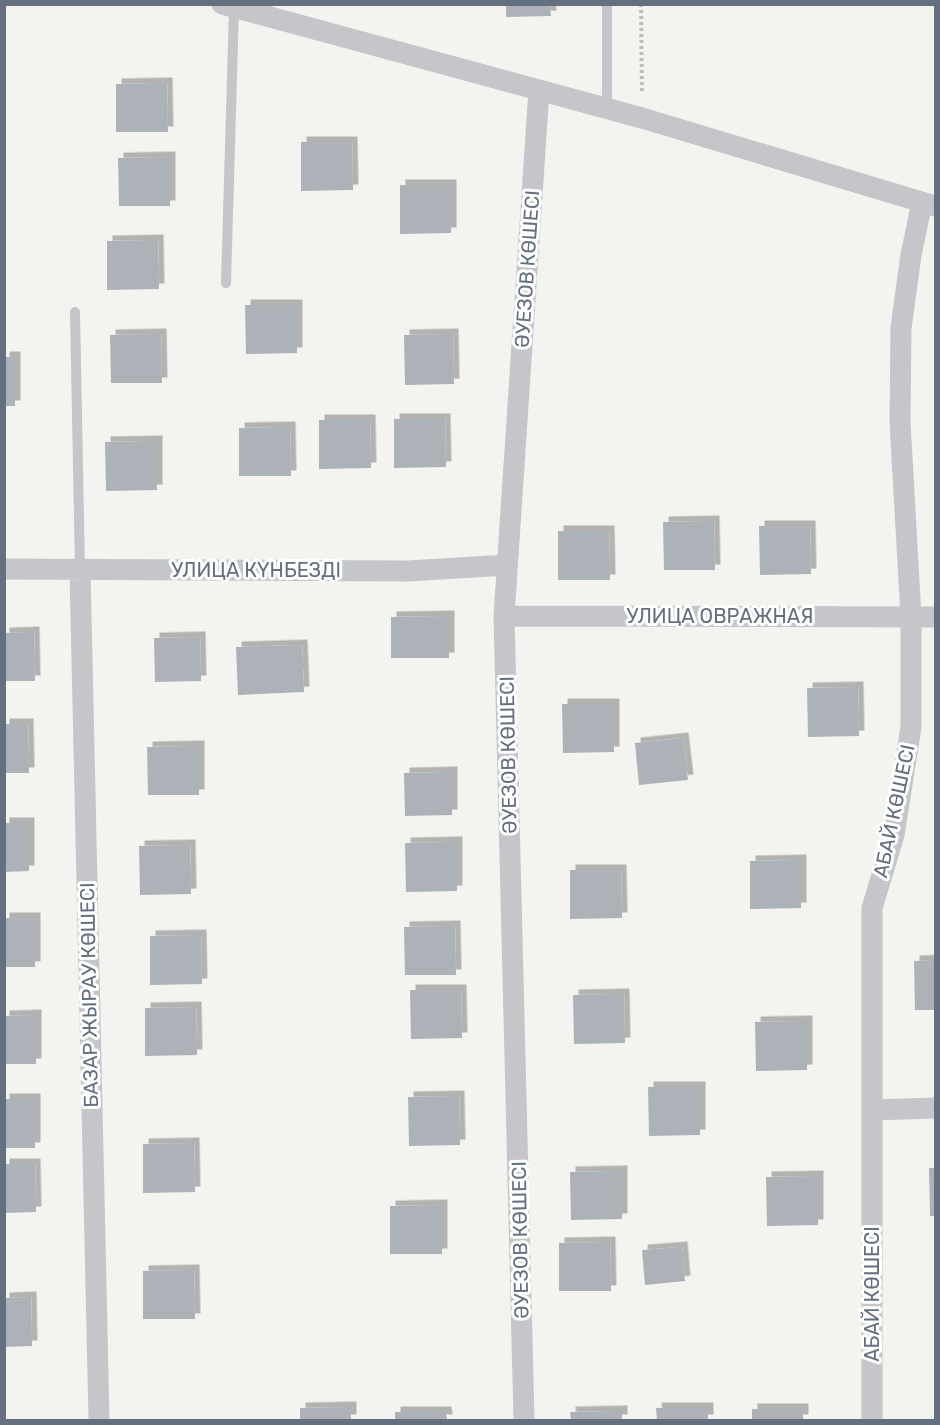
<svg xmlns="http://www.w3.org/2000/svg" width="940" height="1425" font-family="Rubik,sans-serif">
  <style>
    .building { fill: #adb1b8; filter: url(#shadow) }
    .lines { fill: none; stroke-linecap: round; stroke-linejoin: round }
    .path { stroke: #bbbcbf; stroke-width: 4; stroke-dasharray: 3 3; stroke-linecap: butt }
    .service { stroke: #c4c6ca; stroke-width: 10 }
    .minor { stroke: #c4c6ca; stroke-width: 21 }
    .labels { text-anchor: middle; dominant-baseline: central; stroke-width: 6; stroke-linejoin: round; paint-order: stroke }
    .street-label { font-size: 20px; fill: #646f80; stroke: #fff }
  </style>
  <defs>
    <filter id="shadow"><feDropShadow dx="5.5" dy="-5.5" stdDeviation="0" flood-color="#0004"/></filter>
  </defs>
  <rect width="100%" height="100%" fill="#f3f4f0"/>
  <path class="building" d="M506,5H550L551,16L506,17Z
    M167,83L168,132H116V84Z
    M301,142H352L353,190L301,191Z
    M170,157V206H119L118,158Z
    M400,185H451V233L400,234Z
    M158,240L159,289L107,290V241Z
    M245,305H297V353L246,354Z
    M161,334L162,383H111L110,335Z
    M453,334L454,384L405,385L404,335Z
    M4,357H15V406H4Z
    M394,419H445L446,467L394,468Z
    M319,420H370L371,468L319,469Z
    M290,427L291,476H239V428Z
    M157,441V490L106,491L105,442Z
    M714,521L715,570H664L663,522Z
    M759,526H810L811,574L760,575Z
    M558,531H609L610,580H558Z
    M449,616V658H391V617Z
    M34,632L35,681H4V633Z
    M200,637L201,681L155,682L154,638Z
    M302,645L304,692L238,695L236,647Z
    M858,687L859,736L808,737L807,688Z
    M562,704H614V752L563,753Z
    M4,724H28L29,773H4Z
    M683,738L688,780L639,785L635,743Z
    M199,746V795H148L147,747Z
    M452,772V815L405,816L404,773Z
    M4,823H29V871L4,872Z
    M457,842V891L406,892L405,843Z
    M190,845L191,894L140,895L139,846Z
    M801,860V908L750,909V861Z
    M570,870H621L622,918L570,919Z
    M4,918H35V967H4Z
    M455,926L456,975H405L404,927Z
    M201,935L202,984L150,985V936Z
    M936,960V1010H915L914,961Z
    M410,990H461L462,1038L411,1039Z
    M624,994L625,1043L574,1044L573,995Z
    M196,1007L197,1055L145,1056V1008Z
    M36,1015V1064H4V1016Z
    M807,1021V1070L756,1071L755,1022Z
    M648,1087H700V1135L649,1136Z
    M459,1096L460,1145L409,1146L408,1097Z
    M4,1099H35V1148H4Z
    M194,1143L195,1192L143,1193V1144Z
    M4,1164H35L36,1212L4,1213Z
    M929,1168H936V1216H930Z
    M622,1171V1219L571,1220L570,1172Z
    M818,1176V1225L767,1226L766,1177Z
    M442,1205V1254H390V1206Z
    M610,1242L611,1291H559V1243Z
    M682,1247L685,1281L645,1285L642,1250Z
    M194,1270L195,1319H143V1271Z
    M31,1297L32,1346L4,1347V1298Z
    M351,1407V1420H300V1408Z
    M656,1408H708V1420H657Z
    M752,1409H803V1420H752Z
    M622,1411V1420H571L570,1412Z
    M395,1412H446L447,1420H395Z"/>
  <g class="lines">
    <path class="path" d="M641,4L642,94"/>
    <path class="service" d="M607,4V109
      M226,283L234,8
      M75,312L80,570"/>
    <path class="minor" d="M222,4L642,118L935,206
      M4,569L408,571L507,565
      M80,570L99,1420
      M504,616L936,617
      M872,1110L936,1108
      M524,1420L504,616L539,90
      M872,1420V908L894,835L911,727V616L900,422L901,328L911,255L922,202"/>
  </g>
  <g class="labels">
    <g class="street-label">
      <text transform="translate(527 269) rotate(-86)">ӘУЕЗОВ КӨШЕСІ</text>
      <text x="256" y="570">УЛИЦА КҮНБЕЗДІ</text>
      <text x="720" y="616">УЛИЦА ОВРАЖНАЯ</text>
      <text transform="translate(508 755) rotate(-91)">ӘУЕЗОВ КӨШЕСІ</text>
      <text transform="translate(894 811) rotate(-78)">АБАЙ КӨШЕСІ</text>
      <text transform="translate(89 995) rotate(-91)">БАЗАР ЖЫРАУ КӨШЕСІ</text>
      <text transform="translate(520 1240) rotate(-91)">ӘУЕЗОВ КӨШЕСІ</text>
      <text transform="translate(872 1294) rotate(-90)">АБАЙ КӨШЕСІ</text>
    </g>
  </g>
  <rect width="940" height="1425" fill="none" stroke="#646f80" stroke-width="12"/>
</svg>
